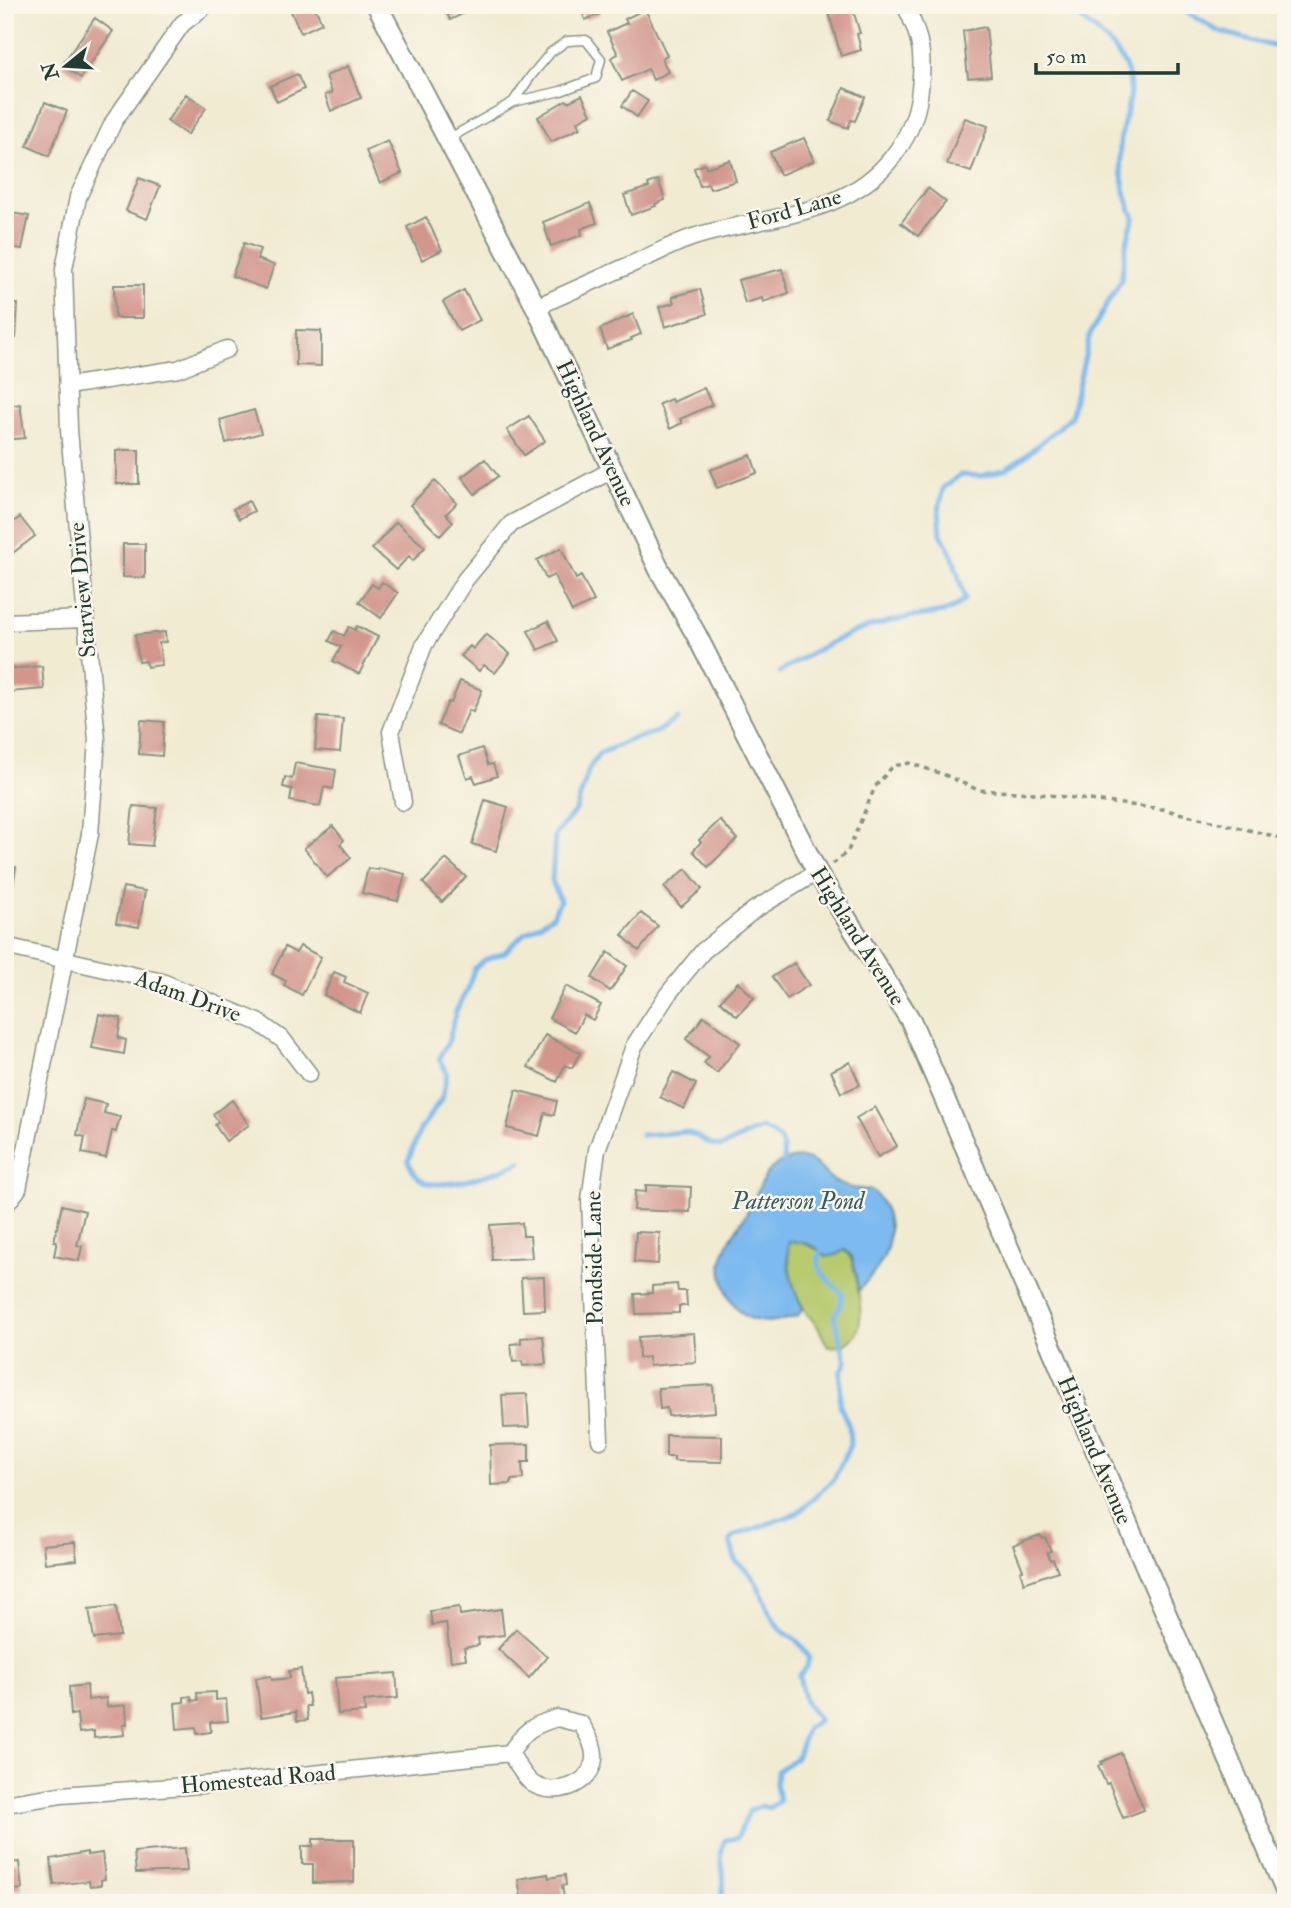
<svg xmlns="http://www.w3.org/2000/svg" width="1291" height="1908" font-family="'IM FELL Double Pica',serif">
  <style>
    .green { fill: #b7ca6e; stroke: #6b8451; stroke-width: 2 }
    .water { fill: #7cbaef; stroke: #4e7c92; stroke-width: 2 }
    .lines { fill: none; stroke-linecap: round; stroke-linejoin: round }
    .stream { stroke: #7cbaef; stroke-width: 5 }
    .building { fill: #d2968d }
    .service-casing { stroke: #889483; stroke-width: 11 }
    .minor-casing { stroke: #889483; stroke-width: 19 }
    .tertiary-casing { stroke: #889483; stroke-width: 23 }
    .path { stroke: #889483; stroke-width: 3.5; stroke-dasharray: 5 5; stroke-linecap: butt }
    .service { stroke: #fff; stroke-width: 8 }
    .minor { stroke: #fff; stroke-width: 16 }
    .tertiary { stroke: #fff; stroke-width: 19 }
    .labels { text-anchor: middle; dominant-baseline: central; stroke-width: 5; stroke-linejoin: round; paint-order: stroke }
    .street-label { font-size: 23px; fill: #1f3d34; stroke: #fbf7ec }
    .water-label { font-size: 24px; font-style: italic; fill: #365c63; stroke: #fbf7ec }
  </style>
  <rect width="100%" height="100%" fill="#fbf7ec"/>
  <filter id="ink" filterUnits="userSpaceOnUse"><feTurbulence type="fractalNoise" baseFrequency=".0143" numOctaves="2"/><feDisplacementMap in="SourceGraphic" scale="14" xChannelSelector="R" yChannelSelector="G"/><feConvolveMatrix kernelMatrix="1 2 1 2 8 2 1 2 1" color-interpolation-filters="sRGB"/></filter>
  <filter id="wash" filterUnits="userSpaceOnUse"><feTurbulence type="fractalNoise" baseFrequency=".00686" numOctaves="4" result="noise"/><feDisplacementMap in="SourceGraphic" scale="28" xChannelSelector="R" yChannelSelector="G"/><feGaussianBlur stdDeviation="1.57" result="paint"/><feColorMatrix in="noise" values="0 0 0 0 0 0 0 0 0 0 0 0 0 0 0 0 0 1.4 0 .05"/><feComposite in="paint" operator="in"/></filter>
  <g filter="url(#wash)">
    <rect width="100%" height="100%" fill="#f1ebd2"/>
    <path class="green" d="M799,1241L822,1251L826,1257L845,1250C854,1260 854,1267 856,1279C861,1307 870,1347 828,1347L817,1325L807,1314L793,1291L787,1251L788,1242Z"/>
    <path class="water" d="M802,1158C819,1161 821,1172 834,1181C846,1189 860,1188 873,1191C892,1211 894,1241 880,1264C874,1274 865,1282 859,1291L852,1257L845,1250L836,1255L826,1257C818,1246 802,1241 789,1242C785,1262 793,1290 803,1308L798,1316C767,1326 742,1326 727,1292C723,1282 720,1272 722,1261C726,1240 740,1226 749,1209C764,1180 765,1160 802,1158Z"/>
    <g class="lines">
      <path class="stream" d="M1119,5H1136
        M1176,5L1218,31L1273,46L1286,47
        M1070,11L1085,5
        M780,672C825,644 857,626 910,617C930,614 950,615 965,599L953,557L941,534L939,511L943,488L960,475L982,476L1006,469L1024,457L1071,417L1090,334L1121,280L1126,245L1134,217C1124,197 1117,160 1121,137C1125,110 1138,90 1123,62C1114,47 1096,30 1081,19C1075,14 1069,12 1065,5
        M641,1135L683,1132L692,1134L711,1144L721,1147L761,1128C787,1139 781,1142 785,1167
        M521,1161C502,1172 445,1190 425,1182C416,1178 412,1170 408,1161L420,1130L442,1098L447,1073L439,1059L449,1040L456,1011L469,987L474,969L484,960L504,953L524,934L553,916L560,900L552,881L555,835L576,810L589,769L599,754L627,741L656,732L677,719
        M718,1903C732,1878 714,1862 725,1840L737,1838L750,1810L761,1806L769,1808L779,1801L776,1783L777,1771L796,1758L807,1728L819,1720L805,1702L799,1676L807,1667L809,1657C806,1653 803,1647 799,1643C793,1637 784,1634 778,1626C762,1605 762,1577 736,1562L730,1541L734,1536L798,1513L834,1479L850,1445L849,1426L840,1406L841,1371L846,1362L834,1317L840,1306L843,1294C832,1283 810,1269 822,1251L820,1246"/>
    </g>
    <g id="blocks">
      <path class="building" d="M288,5H314L322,23L301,33Z
        M443,5H471L473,9L450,20Z
        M590,5H597L600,14L585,20L581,9Z
        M852,7L860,33L857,34L861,50L841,56L829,14Z
        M645,9L667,55L662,58L668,72L653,80L648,69L622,81L611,58L618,54L607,32L627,23L625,19Z
        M95,18L113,31L81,78L62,65Z
        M986,27L991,76L968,78L963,31Z
        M348,66L361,98L331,111L325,95L332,93L326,76Z
        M297,74L304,89L277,102L270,86Z
        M844,88L865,97L855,121L851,120L848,128L830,121Z
        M632,91L648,101L637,117L622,106Z
        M186,94L206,108L187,135L167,121Z
        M582,95L591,114L577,122L580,128L551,142L538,117L566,100L568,102Z
        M45,102L67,111L49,156L27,146Z
        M965,118L988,126L971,172L947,164Z
        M804,138L814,161L780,175L770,152Z
        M388,141L402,173L380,183L366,151Z
        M730,160L736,181L710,189L708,184L700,186L694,168L705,164L706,168Z
        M139,178L160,186L147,219L126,211Z
        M658,180L665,200L655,204L656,206L631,215L624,195L649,187L648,184Z
        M928,188L946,202L918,236L901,223Z
        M590,203L597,223L581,229L582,235L551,246L543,222Z
        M6,212L29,216L22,249L5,246Z
        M426,217L442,250L422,260L407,227Z
        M244,243L260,249L257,259L274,265L266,289L232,276Z
        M782,269L789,293L763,302L762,298L745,303L738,280Z
        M114,285H143V318H115Z
        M700,289L707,314L665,327L659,307L674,303L672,297Z
        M464,290L480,320L459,331L443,302Z
        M5,304H18L16,338L5,337Z
        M633,314L641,334L631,338L632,340L607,349L600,329Z
        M296,330L321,331V366L296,365Z
        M704,388L712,405L680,419L682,423L670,429L659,404L671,399L673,402Z
        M20,404L25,438L5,440V406Z
        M254,410L261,433L226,443L220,420Z
        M529,416L545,441L524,455L507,430Z
        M116,450H139V484H116Z
        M751,455L757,473L717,488L710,470Z
        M485,459L498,476L475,494L462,477Z
        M435,481L457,503L446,514L453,522L440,536L410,505Z
        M249,501L254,511L239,519L233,509Z
        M20,517L35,536L5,559V529Z
        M396,522L425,547L413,561L409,556L396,570L372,549Z
        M123,544H145V578L123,577Z
        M561,548L576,579L581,576L594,601L572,612L554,575L546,579L537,560Z
        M382,582L398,593L381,618L359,602L372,584L378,588Z
        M548,621L558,641L538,650L528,631Z
        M357,626L378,637L359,674L333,661L341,647L329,641L334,631L344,636L349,627L355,630Z
        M165,632L166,642L159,643L162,665L147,667L146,661L139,662L135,635Z
        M486,634L510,654L495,673L484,665L479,671L461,656L470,646L473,649Z
        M42,666L44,689L9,692L8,669Z
        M460,681L482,690L473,712L469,710L459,734L438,725L448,702L451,703Z
        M318,717L343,719L340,752L315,750Z
        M141,720L164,722L162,756L139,754Z
        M482,748L488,765L493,764L497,776L476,783L473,776L467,778L459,756Z
        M295,763L336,770L333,789L324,787L320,806L290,801L292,789L283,787L285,777L292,779Z
        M485,800L508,807L496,851L472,844Z
        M133,806L157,808L152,846L129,844Z
        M720,820L737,839L708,867L693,851L701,842L699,840Z
        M333,826L344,840L340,844L351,858L327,877L304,848Z
        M446,859L466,877L442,902L423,883Z
        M5,865L16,867L10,906L5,905Z
        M368,868L378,870V868L405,874L398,901L362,893Z
        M686,869L702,889L681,907L664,887Z
        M123,887L145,891L139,927L116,923Z
        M641,913L658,926L639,951L622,935Z
        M300,946L321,957L302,995L284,985L286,981L272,974L285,947L296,953Z
        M608,952L627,966L610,991L592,978Z
        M794,963L809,985L787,999L772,977Z
        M334,972L346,977L344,982L368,993L360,1013L324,995Z
        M738,982L754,998L737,1016L720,1001Z
        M566,986L601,1005L593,1020L584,1015L575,1032L549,1018Z
        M5,1000L10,1001L11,1005L6,1026Z
        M99,1014L121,1018L118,1038L126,1040L124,1054L92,1048Z
        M704,1016L740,1043L717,1073L704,1063L709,1057L686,1039Z
        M545,1035L580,1053L572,1068L565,1065L557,1082L528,1067Z
        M850,1062L860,1085L841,1093L831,1071Z
        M673,1072L696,1084L684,1109L660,1097Z
        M516,1090L557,1101L554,1115L545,1113L539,1136L507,1128Z
        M84,1099L106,1104L104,1113L120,1117L116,1132L112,1131L106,1158L82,1153L85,1137L77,1135Z
        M232,1100L249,1125L226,1141L215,1125L218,1122L213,1114Z
        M875,1107L897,1146L878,1157L856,1118Z
        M646,1185L691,1187L690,1212L634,1210L635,1191L646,1192Z
        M62,1205L85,1211L77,1245L82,1246L79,1261L54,1256L57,1241H54Z
        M522,1223L523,1236H530L532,1258L492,1260L490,1225Z
        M636,1232L660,1233L658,1264L634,1262Z
        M544,1277L545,1310L523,1311L521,1278Z
        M677,1284L678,1291H686L687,1306H679V1313L636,1314L635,1294L652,1293V1286Z
        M694,1333L696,1362L649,1366L648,1357L639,1358L638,1337Z
        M543,1336L546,1364L523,1366L522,1361L513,1362L511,1344L521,1343V1338Z
        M713,1385L715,1412L668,1416L667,1408L660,1409L658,1388Z
        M527,1394L529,1427L504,1428L502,1395Z
        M666,1435L722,1436V1462L674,1461V1457H666Z
        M529,1444V1462H522L523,1479L511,1480V1484L491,1485L490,1445Z
        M1040,1535L1042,1538L1045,1537L1051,1551L1047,1552L1050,1560L1053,1559L1058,1571L1024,1583L1020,1571L1023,1570L1013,1545Z
        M75,1542L77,1560L45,1563L43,1545Z
        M116,1606L120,1636L94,1639L89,1609Z
        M459,1607L460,1615L501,1609L504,1635L478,1638L479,1645L464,1648L466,1659L451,1661L446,1623L432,1625L430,1611Z
        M516,1629L547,1657L529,1678L498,1649Z
        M301,1669L304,1694L308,1693L310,1706H306L308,1720L297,1721L296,1712L261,1717L256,1678L271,1676L272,1680L290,1678L289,1671Z
        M396,1673L398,1698L364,1701L365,1712L338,1714L335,1678Z
        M87,1685L88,1700L106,1698L107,1707L126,1705L127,1724H123L124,1735L94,1738V1731L79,1733L77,1714L71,1715L69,1687Z
        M216,1692V1700L226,1699L228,1721L210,1722L211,1732L197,1734L196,1727L177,1729L175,1703L184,1702V1697L191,1696L192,1701L198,1700L197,1693Z
        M1121,1753L1144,1810L1123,1818L1109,1783L1106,1784L1098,1766L1102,1764L1101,1762Z
        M313,1839H354V1882L313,1883V1864H302V1846H313Z
        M185,1848L187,1871L136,1873L134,1852Z
        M87,1852V1855L102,1853L105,1879L101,1880V1885L90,1886L89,1881L54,1885L51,1859Z
        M19,1862L22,1889L5,1891V1863Z
        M548,1874L549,1878L565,1875L566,1885L562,1886L565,1903H522L518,1879Z"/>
    </g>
  </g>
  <g filter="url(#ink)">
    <use href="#blocks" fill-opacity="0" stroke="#889483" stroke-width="2"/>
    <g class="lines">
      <defs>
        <path id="service" d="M448,139L513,102L531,76L551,52L567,41L586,40L601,59L596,78L561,91L513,102"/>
        <path id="minor" d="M536,307C572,291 608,275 643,259C661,251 679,241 697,236C766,215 847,218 894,155C906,139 916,118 919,97C924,58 923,41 905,5
          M67,386L178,369L227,349
          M5,622L85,619
          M403,802L391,732L424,645L465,580L511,524L614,469
          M5,946L162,982L258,1022L283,1040L309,1074
          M5,1206L18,1189L90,834L97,740L69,430L64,269L78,197L114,121L182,24L206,5
          M600,1440L590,1200L597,1150L634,1046L668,994L703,951L754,910L817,872
          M557,1718L581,1724C588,1735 595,1746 594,1759C591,1786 554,1797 533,1784C524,1778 516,1762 510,1753C525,1730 531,1726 557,1718Z
          M5,1804L61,1795L228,1783L510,1753"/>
        <path id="tertiary" d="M377,5L536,307L659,569L697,636L817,872L911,1021L1286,1892"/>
      </defs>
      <use href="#service" class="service-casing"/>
      <use href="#minor" class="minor-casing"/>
      <use href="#tertiary" class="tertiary-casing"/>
      <path class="path" d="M833,864L848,851L875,787L893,766L910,763L945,775L978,790L1033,793L1162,809L1286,839"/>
      <use href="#service" class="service"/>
      <use href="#minor" class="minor"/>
      <use href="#tertiary" class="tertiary"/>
    </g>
  </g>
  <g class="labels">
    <g class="street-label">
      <text transform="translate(794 209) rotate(-16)">Ford Lane</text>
      <text transform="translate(596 433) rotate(65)">Highland Avenue</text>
      <text transform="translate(82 590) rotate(-95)">Starview Drive</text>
      <text transform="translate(858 936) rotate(58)">Highland Avenue</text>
      <text transform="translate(188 996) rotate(20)">Adam Drive</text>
      <text transform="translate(594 1258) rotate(-91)">Pondside Lane</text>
      <text transform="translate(1095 1450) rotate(67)">Highland Avenue</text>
      <text transform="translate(258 1779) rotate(-5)">Homestead Road</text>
    </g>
    <g class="water-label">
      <text x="798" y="1201">Patterson Pond</text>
    </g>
  </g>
  <rect width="1291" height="1908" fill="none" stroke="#fbf7ec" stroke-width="28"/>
  <g transform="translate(66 66) rotate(252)" stroke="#fbf7ec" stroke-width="5" paint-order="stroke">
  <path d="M0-5L12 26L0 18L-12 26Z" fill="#1f3d34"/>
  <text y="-10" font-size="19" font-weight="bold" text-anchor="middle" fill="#1f3d34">N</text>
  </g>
  <path d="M1036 63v10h142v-10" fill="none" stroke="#1f3d34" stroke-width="3.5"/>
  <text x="1046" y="63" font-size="21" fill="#1f3d34" stroke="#fbf7ec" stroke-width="5" paint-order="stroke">50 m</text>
</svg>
